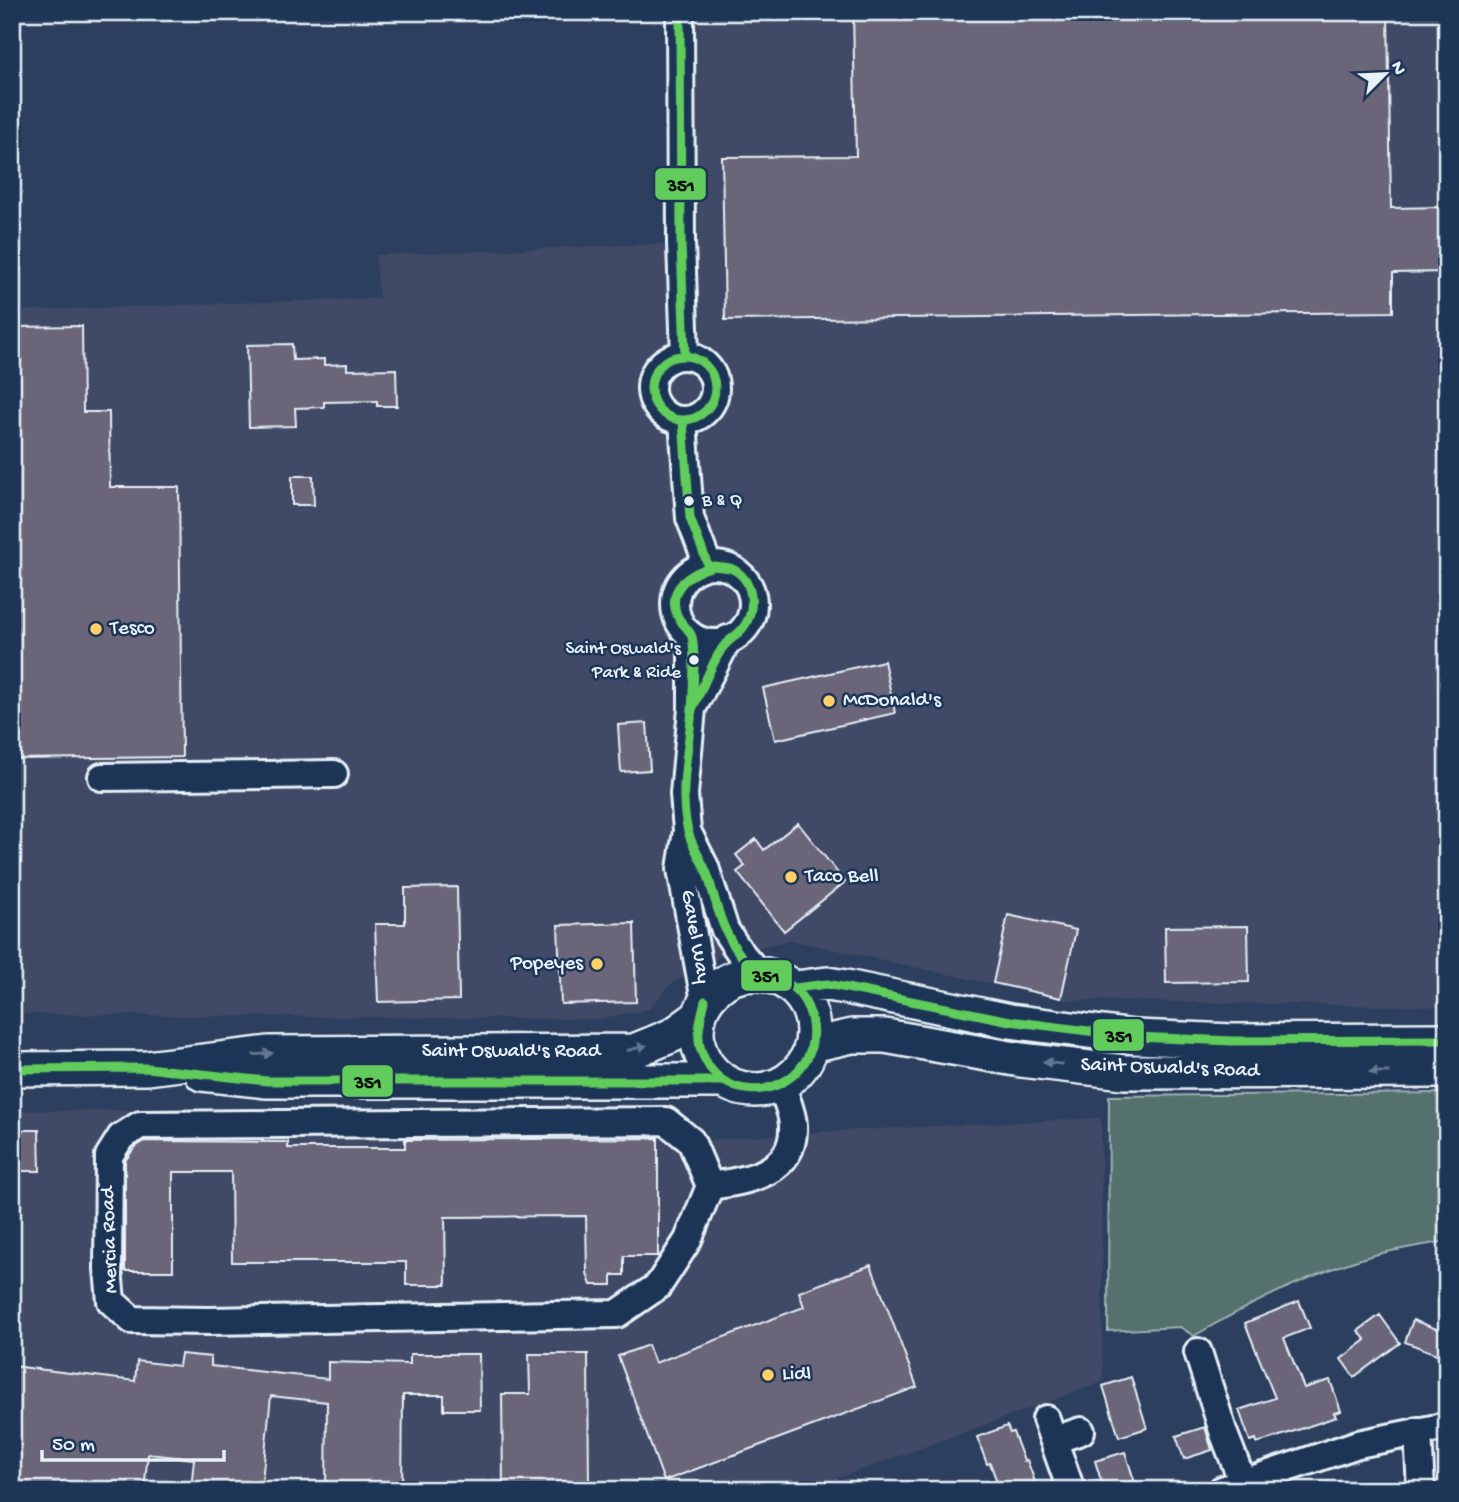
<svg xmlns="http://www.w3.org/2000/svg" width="1459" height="1502" font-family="'Gochi Hand',sans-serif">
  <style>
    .built { fill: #3f4a66 }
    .green { fill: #55716e; stroke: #9eb1b3; stroke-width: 2 }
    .building { fill: #6a6579; stroke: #e8f1f8; stroke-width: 2 }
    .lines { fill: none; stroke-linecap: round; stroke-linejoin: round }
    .minor-casing { stroke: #e8f1f8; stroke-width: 32 }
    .major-casing { stroke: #e8f1f8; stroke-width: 38 }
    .minor { stroke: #1d3557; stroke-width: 26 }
    .major { stroke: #1d3557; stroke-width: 33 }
    .bus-1-casing { stroke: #1d3557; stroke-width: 14 }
    .bus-1 { stroke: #61cc5b; stroke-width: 9 }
    .oneway { fill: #64778f }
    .bus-dot { fill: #e8f1f8; stroke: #1d3557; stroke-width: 2.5 }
    .poi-dot { fill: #ffd166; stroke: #1d3557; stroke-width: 2.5 }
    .labels { text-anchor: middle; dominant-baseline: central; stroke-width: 5; stroke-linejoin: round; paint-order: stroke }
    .bus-label { font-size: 19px; fill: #e8f1f8; stroke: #1d3557; text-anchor: start }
    .poi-label { font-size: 21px; fill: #e8f1f8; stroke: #1d3557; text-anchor: start }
    .street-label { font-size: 21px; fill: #e8f1f8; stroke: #1d3557 }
    .line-badge { stroke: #1d3557; stroke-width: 2.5 }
    .pale-badge-label { font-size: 19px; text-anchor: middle; font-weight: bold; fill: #111 }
  </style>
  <rect width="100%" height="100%" fill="#2c3f5e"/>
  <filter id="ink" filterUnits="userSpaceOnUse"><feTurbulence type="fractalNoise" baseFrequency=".0143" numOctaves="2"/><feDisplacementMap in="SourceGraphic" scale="14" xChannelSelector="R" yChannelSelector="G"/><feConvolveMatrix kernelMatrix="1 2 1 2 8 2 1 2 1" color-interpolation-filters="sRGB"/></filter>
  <g filter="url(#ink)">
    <path class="built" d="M680,12H1447V1007L1065,1000L790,940L719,957L671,984L649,1009L599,1019L12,1014V311L379,298L376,255L681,243Z
      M670,1107L708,1140L818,1132L1101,1118L1103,1382L822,1484L745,1489L716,1486L692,1490H12V1111Z"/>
    <path class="green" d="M1447,1093V1241C1420,1246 1392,1249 1367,1257C1310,1274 1245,1306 1194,1336L1180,1327L1108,1331L1109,1096Z"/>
    <path class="building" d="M853,12H1388L1391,208L1447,207V272L1393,273V312L725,320L722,157L856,156Z
      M82,326L83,412H109L110,487H179L182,757L12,759V327Z
      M292,344L293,360L324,359V365L347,364V370L396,369L397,406H377V401L324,402V407L295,408L296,426L249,427L247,345Z
      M292,476H313L314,505H292Z
      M884,661L895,713L775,740L763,688Z
      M647,723L650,770L621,772L618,725Z
      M798,823L845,882L784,931L737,872L745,866L736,855L756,839L764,850Z
      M457,887L459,1000L378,1002L375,924H405V888Z
      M1008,915L1076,930L1061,998L993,983Z
      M634,923L636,1002L561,1004L558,925Z
      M1248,926L1249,982L1166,983L1165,927Z
      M12,1130H39L40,1171H12Z
      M658,1138V1256H624V1275H612V1285H591L587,1273L586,1216L445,1217L446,1285H406V1262H232L231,1172H173V1271H125V1161L135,1147L145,1141L288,1142V1148H405V1140Z
      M871,1265L917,1387L664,1481L618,1356L648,1345L655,1363L804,1307L799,1292Z
      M1299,1301L1310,1328L1284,1338L1304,1388L1330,1380L1341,1411L1334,1413L1336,1417L1286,1434L1257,1443L1256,1439L1250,1441L1239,1410L1275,1398L1245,1323Z
      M1380,1315L1400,1343L1354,1377L1341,1359L1366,1340L1358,1331Z
      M1413,1320L1447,1333V1358L1405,1342Z
      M181,1354L211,1357V1366L328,1379V1362L410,1364V1354H479L480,1410H444V1395H403L402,1490H326L327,1402L271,1396L261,1490H191L194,1459L148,1454L144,1490H12V1366L135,1381L137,1361L179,1366Z
      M529,1354H588L589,1490H503L502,1394H530Z
      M1131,1377L1147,1428L1119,1437L1103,1386Z
      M1007,1426L1010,1433L1013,1432L1024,1461L1027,1460L1038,1490H1000L990,1463L987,1464L977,1437Z
      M1205,1427L1212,1450L1184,1459L1176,1436Z
      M1125,1452L1136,1486L1125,1490H1104L1095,1461Z"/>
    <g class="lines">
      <defs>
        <path id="minor" d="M680,12L681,243L685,356
          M651 388a32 32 0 1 1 64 0a32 32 0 1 1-64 0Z
          M683,421L690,518L708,565
          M675 604a39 39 0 1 1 78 0a39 39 0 1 1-78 0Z
          M692,636V709L684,794L687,831L705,867L725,930L739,951L758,973
          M695,703L728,639
          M102,777L334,774
          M687,831L681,869L705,1001
          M666,1121L691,1141L710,1186L688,1240L658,1286L617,1314L209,1321L132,1320L111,1301L108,1269L109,1156L121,1137L140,1125Z
          M710,1186C747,1181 795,1173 793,1126C793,1113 785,1097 781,1084
          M1198,1352L1224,1434L1243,1483
          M1046,1419L1071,1490
          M1418,1431L1421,1490
          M1054,1440L1081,1431
          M1222,1490L1358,1444L1447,1426"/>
        <path id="major" d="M697 1032a58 58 0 1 1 116 0a58 58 0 1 1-116 0Z
          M795,988L827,984L846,987L1010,1021L1135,1037L1233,1041L1447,1040
          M812,1045L852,1036H885L1021,1060L1124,1072L1447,1071
          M12,1069L147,1068L269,1053L634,1051L673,1035L699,1016
          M202,1074L267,1081H724"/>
      </defs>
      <use href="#minor" class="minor-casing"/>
      <use href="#major" class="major-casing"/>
      <use href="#minor" class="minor"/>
      <use href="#major" class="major"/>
      <defs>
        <path id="bus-1" d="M680,12L681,243L685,356
          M651 388a32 32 0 1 1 64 0a32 32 0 1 1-64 0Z
          M683,421L690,518L708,565
          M714,566C719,567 726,567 730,568C754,577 757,610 743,628C736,637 727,640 721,650C709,669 702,690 692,709C693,692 696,653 692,637C690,629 680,623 677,615C666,587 692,572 714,566Z
          M692,709C689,749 678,791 688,831C692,848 704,862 709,879C717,907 723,934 742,957C746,962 751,968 757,972C763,976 771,976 777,978C789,982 799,992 805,1002C815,1020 816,1046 804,1063C778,1101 719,1099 702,1053C695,1036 701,1018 705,1001
          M795,988L827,984L1010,1021L1135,1037L1233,1041L1447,1040
          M12,1069L147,1068L267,1081H724"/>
      </defs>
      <use href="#bus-1" class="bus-1-casing"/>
      <use href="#bus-1" class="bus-1"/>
    </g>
    <defs><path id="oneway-solid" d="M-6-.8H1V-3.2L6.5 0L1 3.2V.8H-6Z" transform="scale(1.75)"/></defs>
    <g class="oneway">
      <use href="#oneway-solid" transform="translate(637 1048) rotate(-15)"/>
      <use href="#oneway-solid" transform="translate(263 1054) rotate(-5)"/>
      <use href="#oneway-solid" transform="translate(1053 1063) rotate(-173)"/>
      <use href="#oneway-solid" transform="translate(1379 1072) rotate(180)"/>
    </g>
  </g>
  <g class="bus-dot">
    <circle cx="689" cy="501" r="6"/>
    <circle cx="694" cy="660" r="6"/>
  </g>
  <g class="poi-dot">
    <circle cx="96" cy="629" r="7"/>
    <circle cx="829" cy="701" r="7"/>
    <circle cx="791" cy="877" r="7"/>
    <circle cx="597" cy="964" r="7"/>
    <circle cx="768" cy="1375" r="7"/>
  </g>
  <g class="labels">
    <g class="bus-label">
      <text x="702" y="501">B &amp; Q</text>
      <text x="681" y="649" text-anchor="end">Saint Oswald's<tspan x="681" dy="24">Park &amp; Ride</tspan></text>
    </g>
    <g class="poi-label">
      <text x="110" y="629">Tesco</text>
      <text x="843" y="701">McDonald's</text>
      <text x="805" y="877">Taco Bell</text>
      <text x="583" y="964" text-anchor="end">Popeyes</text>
      <text x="782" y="1375">Lidl</text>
    </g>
    <g class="street-label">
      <text transform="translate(694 937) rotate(80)">Gavel Way</text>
      <text x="511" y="1052">Saint Oswald's Road</text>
      <text transform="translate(1170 1069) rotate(2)">Saint Oswald's Road</text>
      <text transform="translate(111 1240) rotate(-92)">Mercia Road</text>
    </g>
  </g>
  <g class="line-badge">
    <rect x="654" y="167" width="53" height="34" rx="7" fill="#61cc5b"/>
    <rect x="740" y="959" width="53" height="33" rx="7" fill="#61cc5b"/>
    <rect x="1092" y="1018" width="53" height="34" rx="7" fill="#61cc5b"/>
    <rect x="341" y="1064" width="53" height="34" rx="7" fill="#61cc5b"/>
  </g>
  <g class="pale-badge-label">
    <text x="681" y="191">351</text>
    <text x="766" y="982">351</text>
    <text x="1119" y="1042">351</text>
    <text x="368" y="1088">351</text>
  </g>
  <rect width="1459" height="1502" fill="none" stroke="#1d3557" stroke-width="42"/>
  <rect x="21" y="21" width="1417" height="1460" fill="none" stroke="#e8f1f8" stroke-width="2.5" filter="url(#ink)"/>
  <g transform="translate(1385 74) rotate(66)" stroke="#1d3557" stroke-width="5" paint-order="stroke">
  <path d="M0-5L12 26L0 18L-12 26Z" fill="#e8f1f8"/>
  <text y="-10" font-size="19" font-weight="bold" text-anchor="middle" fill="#e8f1f8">N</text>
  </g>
  <path d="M42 1450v10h182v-10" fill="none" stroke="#e8f1f8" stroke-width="3.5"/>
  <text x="52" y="1450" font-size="21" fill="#e8f1f8" stroke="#1d3557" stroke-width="5" paint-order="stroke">50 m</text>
</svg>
